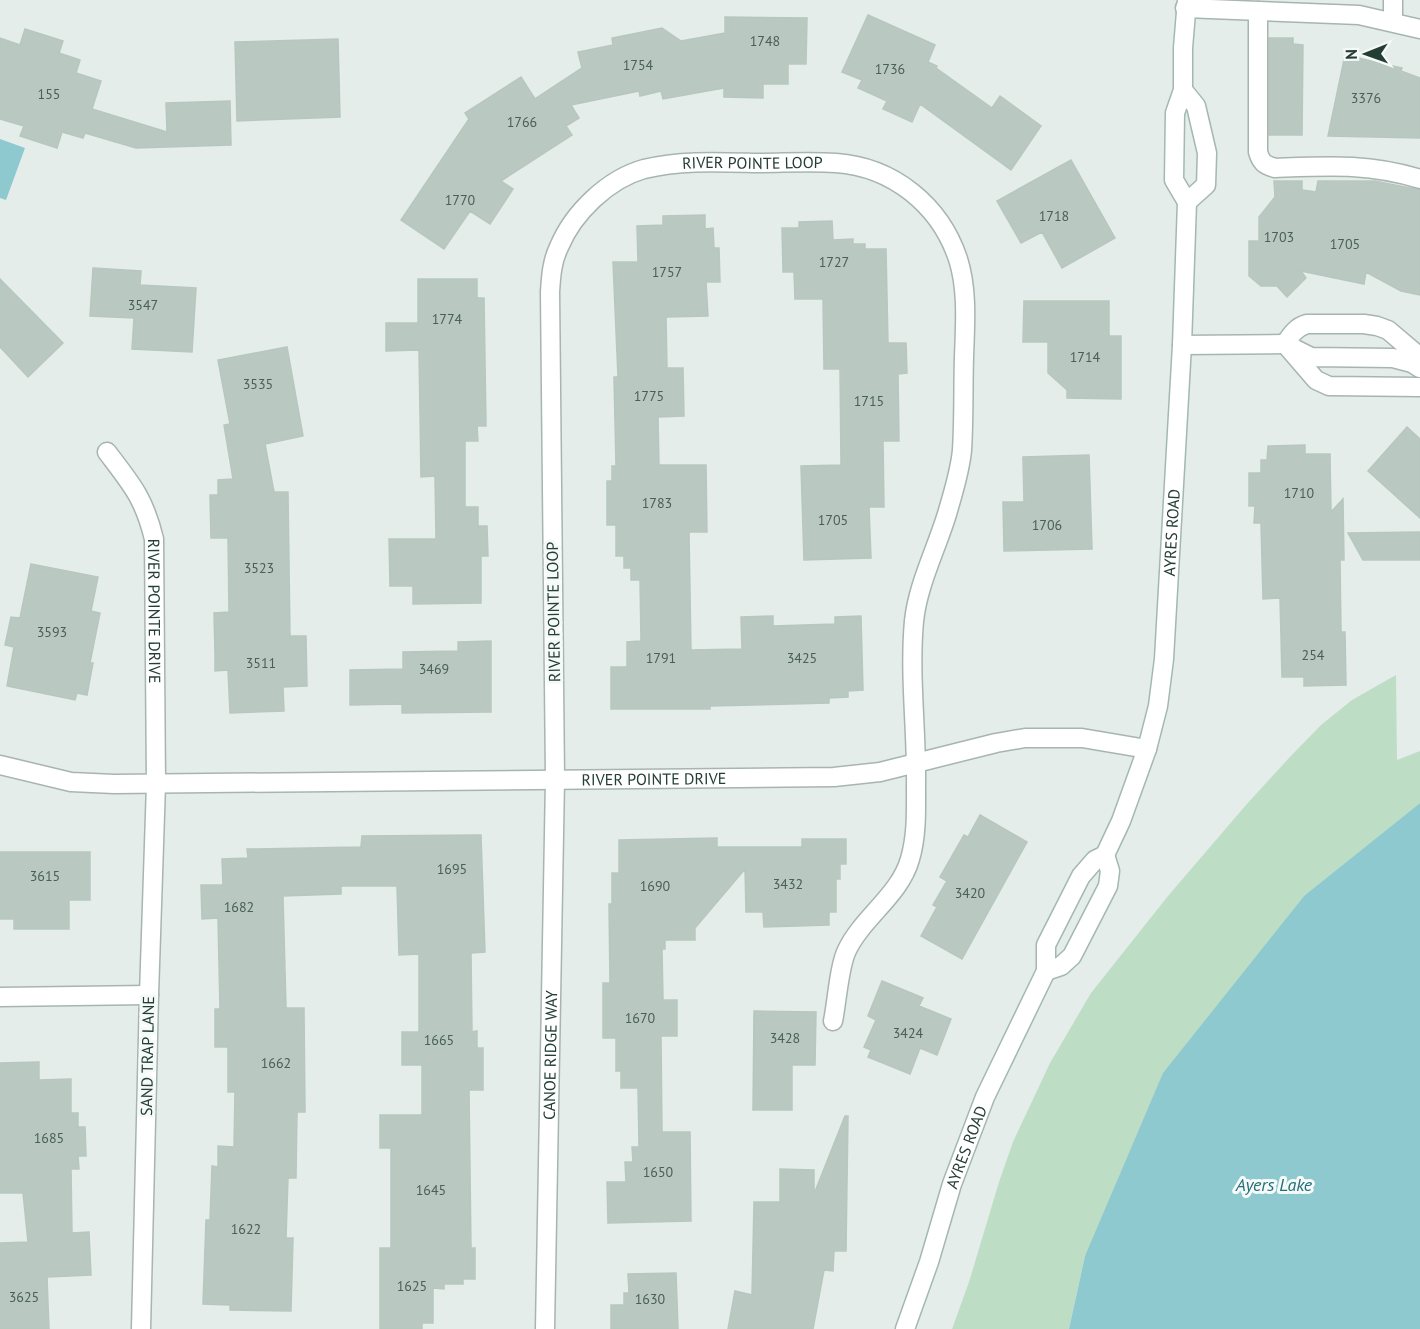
<svg xmlns="http://www.w3.org/2000/svg" width="1420" height="1329" font-family="'PT Sans',sans-serif">
  <style>
    .green { fill: #beddc5 }
    .water { fill: #8ec9d0 }
    .building { fill: #b9c8c1; stroke: #b7c7bf; stroke-width: 1.5 }
    .lines { fill: none; stroke-linecap: round; stroke-linejoin: round }
    .lane-casing { stroke: #a7b5b0; stroke-width: 21 }
    .street-casing { stroke: #a7b5b0; stroke-width: 21 }
    .secondary-casing { stroke: #a3b8b0; stroke-width: 21 }
    .lane { stroke: #fff; stroke-width: 18 }
    .street { stroke: #fff; stroke-width: 18 }
    .secondary { stroke: #fff; stroke-width: 18 }
    .labels { text-anchor: middle; dominant-baseline: central; stroke-width: 6; stroke-linejoin: round; paint-order: stroke }
    .number-label { font-size: 14px; fill: #496059 }
    .street-label { font-size: 16px; fill: #243e36; stroke: #f5f9f7 }
    .water-label { font-size: 18px; font-style: italic; fill: #206e79; stroke: #f5f9f7 }
  </style>
  <rect width="100%" height="100%" fill="#e4ede9"/>
  <path class="green" d="M1396,675L1397,760L1420,751V803L1305,895L1085,1256L1069,1329H952L969,1282L999,1182L1013,1142L1050,1063L1091,993L1168,896L1246,805L1288,759L1321,725L1352,700Z"/>
  <path class="water" d="M0,139L25,148L6,200L0,198Z
    M1420,803V1329H1069L1085,1256L1163,1073L1305,895Z"/>
  <path class="building" d="M868,15L935,45L928,62L937,66L936,68L992,108L1000,96L1041,126L1011,170L920,104L912,122L883,109L887,101L858,88L862,80L842,72Z
    M725,17L807,18L806,64H788V84H763V98L724,97V88L663,99L661,91L640,96L639,91L571,105L579,118L566,126L572,135L501,181L513,189L490,224L470,211L444,249L401,220L469,119L465,113L521,77L535,99L582,68L578,52L613,45L612,38L662,28L681,41L725,33Z
    M25,29L63,41L59,53L80,60L76,73L101,81L92,109L167,132L166,103L230,101L231,145L136,148L85,133L83,138L62,132L57,148L20,136L24,126L0,119V38L20,45Z
    M1269,38H1293V44L1303,45L1302,135H1269Z
    M338,39L340,117L237,121L235,42Z
    M1345,55L1402,68L1401,71L1420,78V138L1328,136Z
    M1071,160L1115,238L1062,268L1042,232L1021,243L997,201Z
    M1274,181H1302V190L1316,192L1318,181H1375L1420,190V295L1401,291L1366,272L1364,284L1301,271L1306,278L1287,297L1277,286H1261L1249,276V241H1259V217L1275,197Z
    M705,215V229L713,228L714,248H719L720,282H706L708,316L666,317L667,368H683L684,416L658,417L659,465H706L707,532H689L691,650L742,649L741,617L773,616V626L835,624V617L861,616L863,690L848,691V697L829,698V703L710,706V709H611V667H627V642L641,641L640,580H631V568H624V556H616V525H607V481H612V466H616L614,377H618L613,262H638L637,226L663,225V216Z
    M832,221L833,240L853,239V244H865V249H886L888,343H906L907,373L898,374L899,441H883L884,507H869L871,558L804,560L801,466L841,465L840,369H824L823,299H795L794,272H783L782,228H799V222Z
    M93,268L141,271L140,285L196,288L192,352L132,349L134,318L90,316Z
    M0,279L63,343L28,377L0,347Z
    M418,279H477V298H484L486,426H477L478,441H465V507H478V526H487L488,556H481V603L413,604V586H390L389,539H436L435,476L421,477L419,350L386,351V323H418Z
    M1024,301H1109V336H1121V399L1067,398V390L1048,373V342H1023Z
    M287,347L303,436L265,444L274,492H288L290,636H306L307,686L283,687L284,711L230,713L228,670L215,671V655L214,613L229,612L228,538H211L210,495H218V480L233,479L224,425L230,424L218,360Z
    M1407,427L1420,439V518L1368,471Z
    M1305,445V454H1330L1331,512L1343,499L1344,560H1340L1341,632H1345L1346,685L1304,686V677H1282L1280,598L1263,599L1261,523H1254L1255,506H1249V473H1261V460H1267L1268,446Z
    M1089,455L1092,549L1004,551L1003,502H1024L1023,457Z
    M1420,532V560H1363L1348,533Z
    M31,564L98,577L91,611L100,613L90,663H93L87,695L77,693L75,700L7,686L14,647L5,645L11,617L20,618Z
    M491,641V712L402,713V704L350,705V670L403,669V652L458,651V642Z
    M980,815L1027,842L962,959L921,936L937,907L933,905L947,881L940,877L964,835L968,837Z
    M481,835L485,952L471,953L472,1032L477,1031V1048H483V1090H469L471,1248H475V1279H463V1284H444V1289L433,1288V1323H422V1329H380V1248H391V1148H380V1115H422V1065H402V1032H419V954L399,955L397,886H341V894L283,896L286,1008H304L305,1112H297L296,1178H288L286,1238H293L291,1311L230,1310V1305L203,1304L206,1220H210L212,1166L218,1167V1146L234,1147L235,1092H228V1047H215V1009H220L218,918L202,919L201,885H223L222,859L248,858L247,849L361,847L362,836Z
    M717,838V847H802V839H846V864H840V879H836V912H829V925L764,927L763,912H746L745,869L695,928V940H665V949H662L663,1000H677V1036H661L662,1132H690L691,1221L608,1223L607,1182H626L625,1162H633L632,1147H639L638,1088H621V1071H616V1038H603V983H610L609,904H612V873H619V840Z
    M0,852H90V900H69V929H14V919H0Z
    M882,981L923,998L919,1006L951,1019L937,1055L920,1048L910,1074L868,1057L871,1050L864,1047L876,1020L868,1016Z
    M754,1011L816,1012L815,1065H792V1110H753Z
    M39,1062V1080L71,1079V1113H78V1127H85L86,1156H78L79,1169H71L72,1233L89,1232L91,1275L47,1277L49,1329H0V1243L28,1242L23,1193H0V1063Z
    M845,1116H848L846,1251H834L833,1271L824,1270L813,1329H728L735,1291L752,1295L754,1202H780V1169L814,1170V1194Z
    M676,1273L678,1329H611V1305H624V1293H629L628,1274Z"/>
  <g class="lines">
    <defs>
      <path id="lane" d="M1258,11V152C1261,162 1264,165 1275,168C1327,166 1369,163 1420,179
        M1285,344C1291,335 1296,327 1307,324H1364L1377,326L1388,330L1420,357
        M1285,344L1316,380L1329,386L1420,387
        M1289,346L1311,357L1393,358L1412,363L1420,368"/>
      <g id="street">
        <path d="M1393,0V22"/>
        <path d="M1185,8L1359,15L1420,29"/>
        <path d="M1182,345L1285,344"/>
        <path id="s1" d="M107,452C132,485 144,498 154,539L156,784L149,995L141,1329"/>
        <path id="s2" d="M0,765L71,782L114,784L834,777L880,772L996,743L1025,738H1082L1147,749"/>
        <path d="M0,997L149,995"/>
        <path id="s3" d="M545,1329L555,779L550,292C551,276 552,261 559,247C573,213 608,179 644,169C681,160 719,162 756,163C783,163 809,161 836,163C893,167 940,205 958,259C968,290 965,326 964,357C963,388 964,419 962,450C960,472 953,493 947,514C936,550 918,584 914,621C909,676 917,732 916,786C916,811 917,835 910,859C900,895 863,917 847,950C839,966 837,1002 833,1021"/>
      </g>
      <g id="secondary">
        <path d="M1183,90L1196,106L1207,153L1206,185L1187,202"/>
        <path d="M1046,971L1061,966L1072,956L1108,886L1110,871L1105,855"/>
        <path id="s4" d="M905,1329L929,1262L952,1184L985,1097L1046,971V945L1081,876L1095,860L1105,855L1121,821L1147,749L1158,706L1164,659L1182,345L1187,202L1174,180L1175,113L1183,90V48L1187,0"/>
      </g>
    </defs>
    <use href="#lane" class="lane-casing"/>
    <use href="#street" class="street-casing"/>
    <use href="#secondary" class="secondary-casing"/>
    <use href="#lane" class="lane"/>
    <use href="#street" class="street"/>
    <use href="#secondary" class="secondary"/>
  </g>
  <g class="labels">
    <g class="number-label">
      <text x="765" y="41">1748</text>
      <text x="638" y="65">1754</text>
      <text x="890" y="69">1736</text>
      <text x="49" y="94">155</text>
      <text x="1366" y="98">3376</text>
      <text x="522" y="122">1766</text>
      <text x="460" y="200">1770</text>
      <text x="1054" y="216">1718</text>
      <text x="1279" y="237">1703</text>
      <text x="1345" y="244">1705</text>
      <text x="834" y="262">1727</text>
      <text x="667" y="272">1757</text>
      <text x="143" y="305">3547</text>
      <text x="447" y="319">1774</text>
      <text x="1085" y="357">1714</text>
      <text x="258" y="384">3535</text>
      <text x="649" y="396">1775</text>
      <text x="869" y="401">1715</text>
      <text x="1299" y="493">1710</text>
      <text x="657" y="503">1783</text>
      <text x="833" y="520">1705</text>
      <text x="1047" y="525">1706</text>
      <text x="259" y="568">3523</text>
      <text x="52" y="632">3593</text>
      <text x="1313" y="655">254</text>
      <text x="661" y="658">1791</text>
      <text x="802" y="658">3425</text>
      <text x="261" y="663">3511</text>
      <text x="434" y="669">3469</text>
      <text x="452" y="869">1695</text>
      <text x="45" y="876">3615</text>
      <text x="788" y="884">3432</text>
      <text x="655" y="886">1690</text>
      <text x="970" y="893">3420</text>
      <text x="239" y="907">1682</text>
      <text x="640" y="1018">1670</text>
      <text x="908" y="1033">3424</text>
      <text x="785" y="1038">3428</text>
      <text x="439" y="1040">1665</text>
      <text x="276" y="1063">1662</text>
      <text x="49" y="1138">1685</text>
      <text x="658" y="1172">1650</text>
      <text x="431" y="1190">1645</text>
      <text x="246" y="1229">1622</text>
      <text x="412" y="1286">1625</text>
      <text x="24" y="1297">3625</text>
      <text x="650" y="1299">1630</text>
    </g>
    <g class="street-label">
      <text stroke="none"><textPath href="#s3" startOffset="1311">RIVER POINTE LOOP</textPath></text>
      <text stroke="none"><textPath href="#s4" startOffset="854">AYRES ROAD</textPath></text>
      <text stroke="none"><textPath href="#s1" startOffset="172">RIVER POINTE DRIVE</textPath></text>
      <text transform="translate(553 612) rotate(-91)">RIVER POINTE LOOP</text>
      <text stroke="none"><textPath href="#s2" startOffset="656">RIVER POINTE DRIVE</textPath></text>
      <text stroke="none"><textPath href="#s3" startOffset="274">CANOE RIDGE WAY</textPath></text>
      <text transform="translate(147 1056) rotate(-89)">SAND TRAP LANE</text>
      <text stroke="none"><textPath href="#s4" startOffset="192">AYRES ROAD</textPath></text>
    </g>
    <g class="water-label">
      <text x="1274" y="1184">Ayers Lake</text>
    </g>
  </g>
  <g transform="translate(1366 54) rotate(269)" stroke="#f5f9f7" stroke-width="4.5" paint-order="stroke">
  <path d="M0-4.5L10 22L0 15L-10 22Z" fill="#243e36"/>
  <text y="-9" font-size="16" font-weight="bold" text-anchor="middle" fill="#243e36">N</text>
  </g>
</svg>
